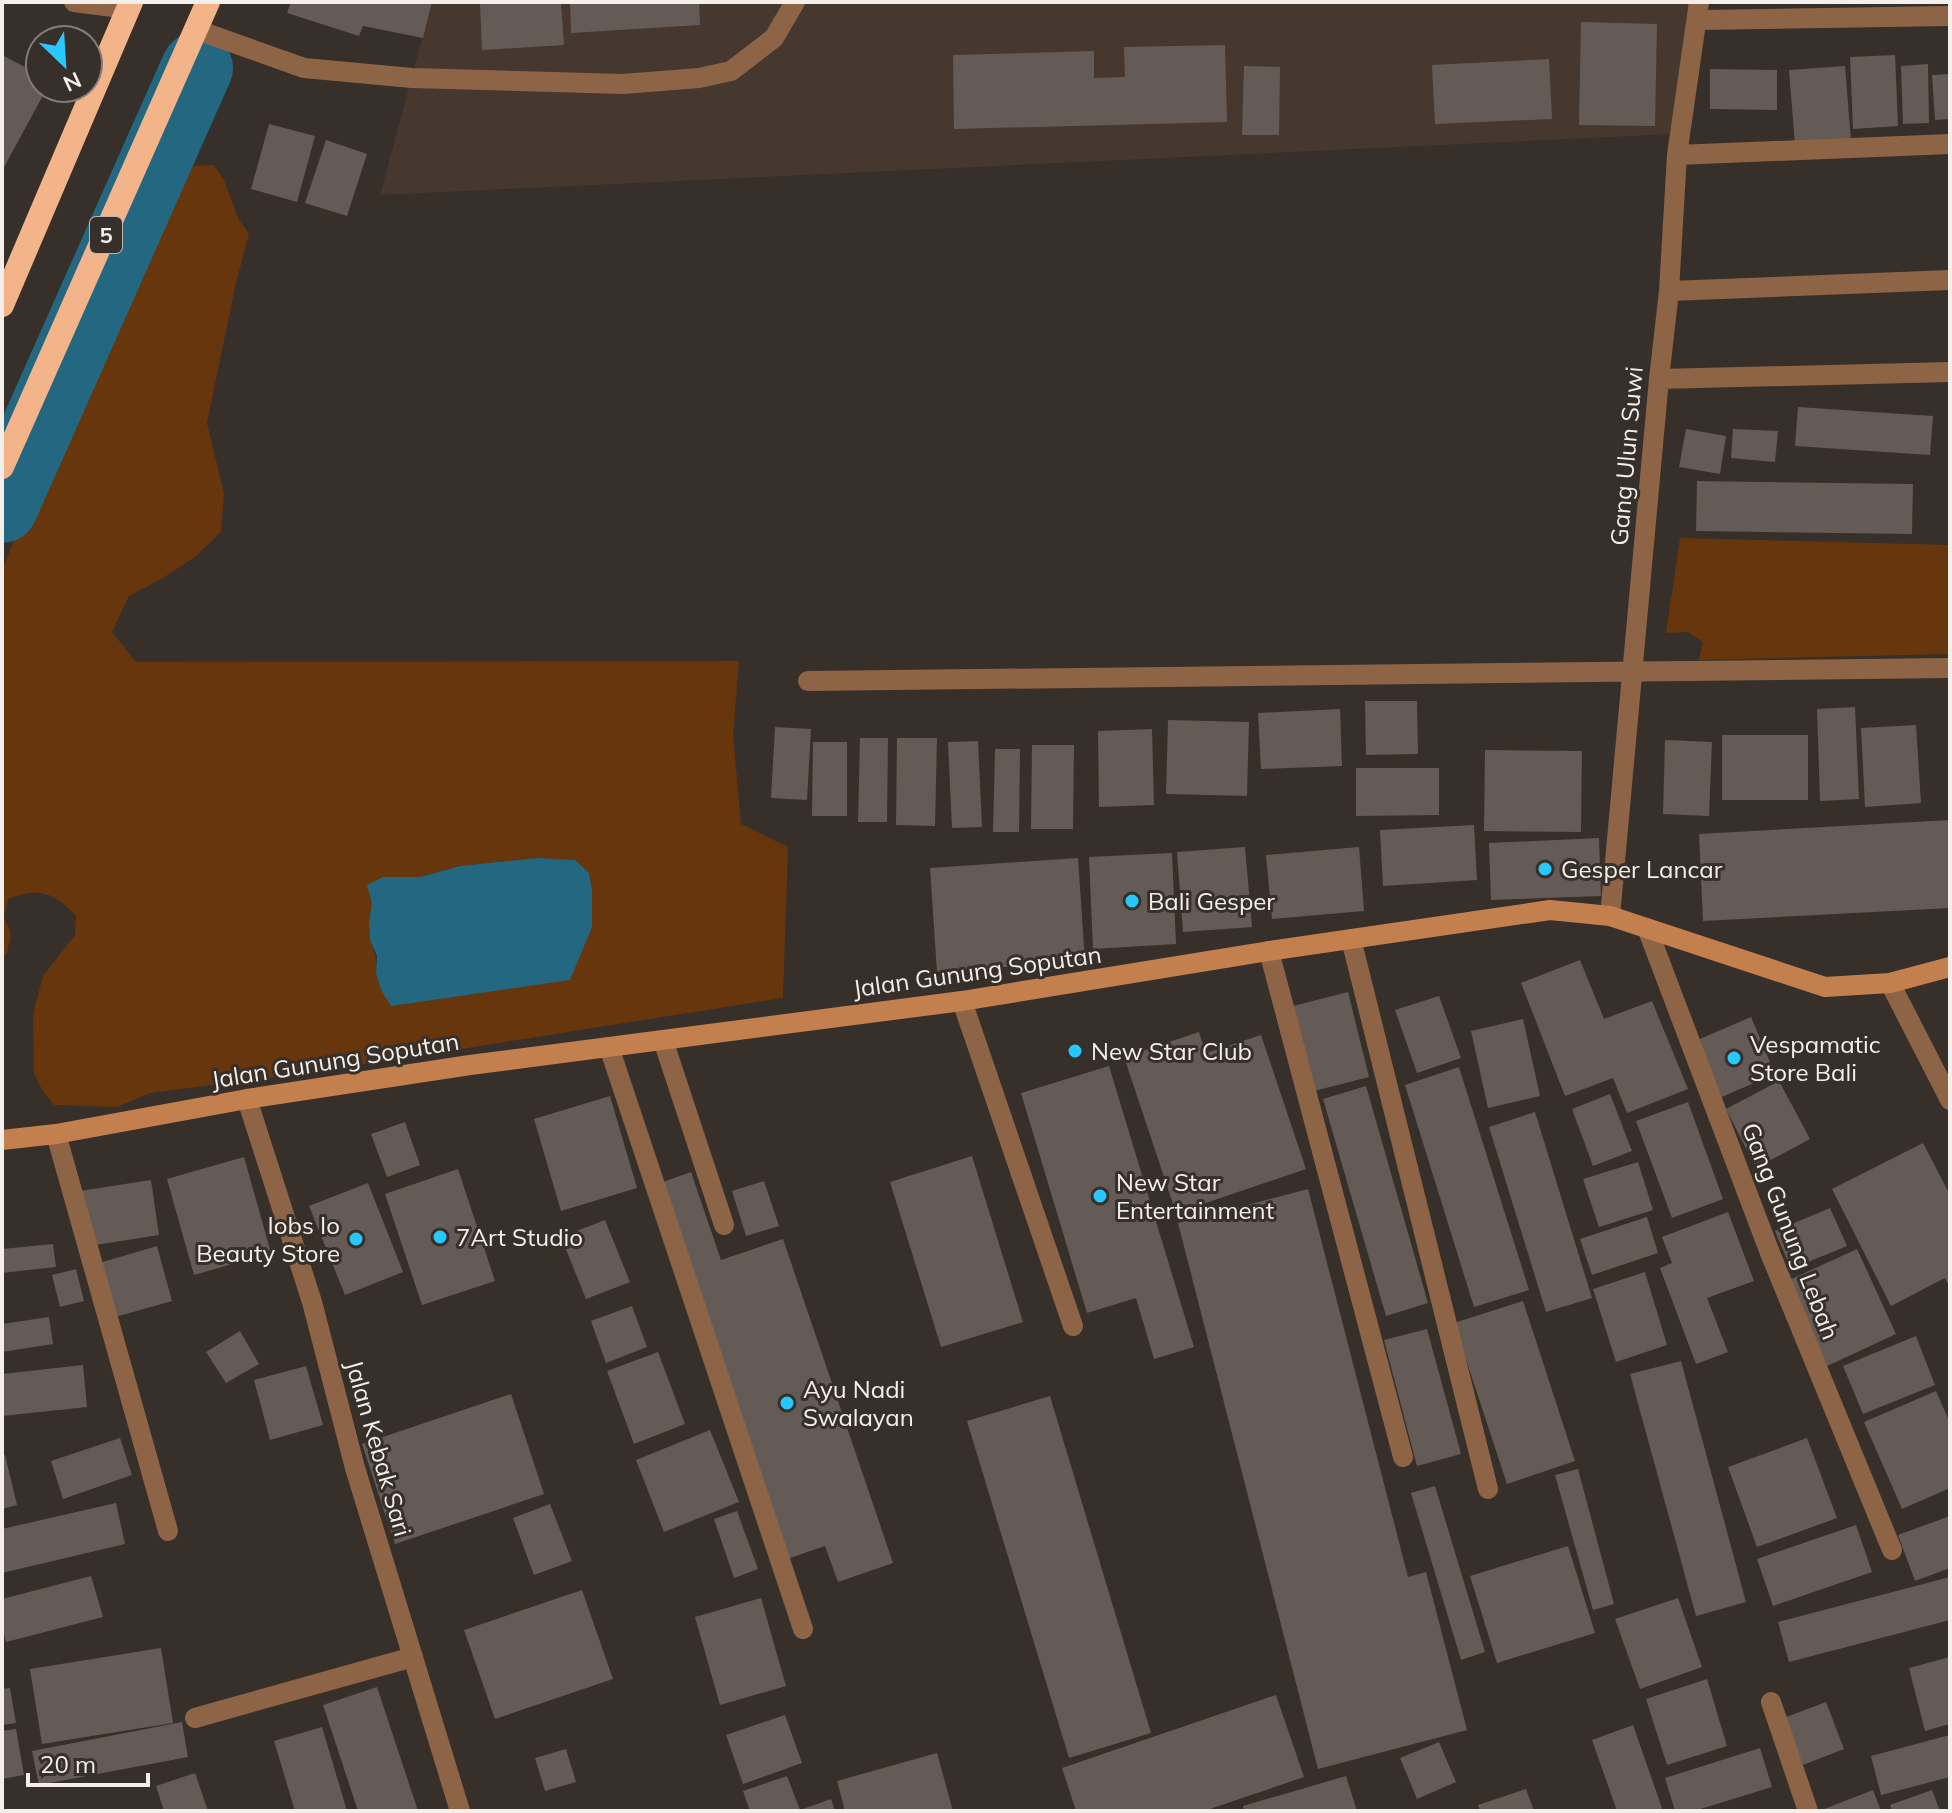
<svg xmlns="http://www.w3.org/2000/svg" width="1952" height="1813" font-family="Mulish,sans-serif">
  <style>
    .built { fill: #46382f }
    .green { fill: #67360d; fill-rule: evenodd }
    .water { fill: #246780 }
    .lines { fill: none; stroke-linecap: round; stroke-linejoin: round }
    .river { stroke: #246780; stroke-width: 72 }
    .building { fill: #655b56 }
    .lane { stroke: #8e6446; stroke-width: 20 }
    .street { stroke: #8e6446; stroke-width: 20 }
    .secondary { stroke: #c37f4e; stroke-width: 20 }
    .highway { stroke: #f4b489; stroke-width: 24 }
    .poi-dot { fill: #27c8fe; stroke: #372f29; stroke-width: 3 }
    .labels { text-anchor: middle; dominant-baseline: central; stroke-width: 6; stroke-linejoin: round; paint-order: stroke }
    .shield { fill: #372f29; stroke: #bbb5b1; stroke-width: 2 }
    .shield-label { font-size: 22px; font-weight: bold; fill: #f4efeb }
    .street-label { font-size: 24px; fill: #f4efeb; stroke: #372f29 }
    .poi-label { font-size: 24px; fill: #f4efeb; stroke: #372f29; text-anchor: start }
  </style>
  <rect width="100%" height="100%" fill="#372f29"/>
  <path class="built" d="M432,2H1703L1674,134L380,195Z"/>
  <path class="green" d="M214,165L224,180L238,218L249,234L235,287L207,423L224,493L221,532L195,557L163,578L129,596L112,632L136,662L739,661L733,735L741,824L788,847L783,998L321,1071L150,1093L117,1107L54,1105L42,1090L34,1073L33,1014L43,976L75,935L76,916C55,892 38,887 8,899L4,918L11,934L7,953L2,959V570L59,427L170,173L194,166ZM538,858L575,860L376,973C377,956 375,956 371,941C365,919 375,897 383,877H420L460,866Z
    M1680,538L1950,545V654L1699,660L1703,642L1688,632L1666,633Z"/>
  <path class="water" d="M538,858L575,860L589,873L592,891V927L570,980L391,1006L381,990L376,973L377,956L370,940L369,922L372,903L367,885L383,877H420L460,866Z"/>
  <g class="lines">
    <path class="river" d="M2,507L197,68"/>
  </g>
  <path class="building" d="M291,2H432L423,38L363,26L359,36L287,13Z
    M480,2H561L564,45L482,50Z
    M570,2H699L700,25L571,33Z
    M1581,22L1657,24L1655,126L1579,125Z
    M1225,45L1227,122L954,129L953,55L1094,51V78L1125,77L1124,47Z
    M2,55L40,75V88H47L2,171Z
    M1895,55L1898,126L1853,129L1850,57Z
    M1549,59L1552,119L1435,124L1432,65Z
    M1928,64L1929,123L1903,124L1901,66Z
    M1244,66L1280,67L1279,135H1242Z
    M1845,66L1851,141L1795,145L1789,70Z
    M1710,69L1777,70V110L1710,109Z
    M1950,74V119L1935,120L1932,75Z
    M269,124L315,136L297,202L251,189Z
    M326,140L367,154L347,216L305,203Z
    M1798,407L1933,416L1930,455L1795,446Z
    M1686,429L1726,436L1720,474L1679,467Z
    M1733,429L1778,431L1775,462L1731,458Z
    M1697,481L1913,484L1912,534L1696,531Z
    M1365,701H1417L1418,754L1366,755Z
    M1855,707L1859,799L1820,801L1817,709Z
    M1340,709L1342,766L1261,769L1258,713Z
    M1168,720L1249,722L1247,796L1166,794Z
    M1916,725L1921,803L1865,807L1861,728Z
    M775,727L811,729L807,800L771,798Z
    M1152,729L1154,805L1099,807L1098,731Z
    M1722,735H1808V800H1722Z
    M860,738H888L887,822H858Z
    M897,738H937L935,826L896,825Z
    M1665,740L1712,742L1709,816L1663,814Z
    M978,741L982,827L952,828L948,742Z
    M813,742H847V816H812Z
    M1032,745H1074L1073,829H1031Z
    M995,749H1020L1019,832H993Z
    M1485,750L1582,751L1581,832L1484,831Z
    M1356,768H1439V815L1356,816Z
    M1950,820V908L1703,921L1699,834Z
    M1474,825L1477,880L1383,886L1380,830Z
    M1599,838L1601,896L1491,900L1489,843Z
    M1245,847L1252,927L1183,932L1177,852Z
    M1359,847L1364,911L1272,919L1266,855Z
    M1172,853L1176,944L1093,949L1089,857Z
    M1078,858L1085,961L937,972L930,868Z
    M1580,960L1604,1019L1652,1001L1688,1089L1627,1113L1613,1078L1565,1096L1521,983Z
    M1348,992L1369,1077L1314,1091L1293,1006Z
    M1439,996L1461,1058L1417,1073L1395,1010Z
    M1751,1017L1775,1074L1717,1099L1693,1042Z
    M1523,1019L1540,1096L1488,1108L1471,1031Z
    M1199,1032L1206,1053L1261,1035L1306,1169L1176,1213L1124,1057Z
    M1109,1066L1194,1347L1154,1359L1136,1298L1087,1313L1021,1093Z
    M1459,1067L1529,1290L1474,1307L1405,1085Z
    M1779,1081L1810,1139L1756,1168L1726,1109Z
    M1366,1086L1428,1303L1386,1316L1323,1099Z
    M1610,1094L1632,1151L1593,1166L1572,1109Z
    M610,1096L637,1188L561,1211L534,1119Z
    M1688,1102L1723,1199L1672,1218L1636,1121Z
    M1535,1112L1592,1298L1546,1312L1489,1127Z
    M405,1122L420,1165L387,1177L371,1134Z
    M1923,1143L1948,1191L1950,1190V1288L1945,1278L1891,1306L1832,1189Z
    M972,1156L1023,1322L941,1347L890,1182Z
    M244,1157L271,1253L194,1275L167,1179Z
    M1638,1162L1653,1210L1599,1227L1583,1179Z
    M458,1169L495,1281L422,1305L385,1194Z
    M691,1172L721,1260L783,1239L893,1563L838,1582L825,1546L787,1559L660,1183Z
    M151,1180L159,1235L89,1246L80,1191Z
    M764,1181L779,1226L746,1236L732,1191Z
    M368,1183L403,1272L345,1295L309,1206Z
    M1308,1189L1408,1577L1426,1572L1467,1730L1318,1769L1178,1223Z
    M1830,1208L1847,1246L1791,1269L1775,1231Z
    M1728,1212L1754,1281L1707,1298L1728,1352L1696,1364L1660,1268L1672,1263L1662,1237Z
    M1647,1217L1658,1253L1592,1275L1580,1239Z
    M605,1220L630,1282L586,1299L561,1237Z
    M53,1244L56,1267L2,1273V1249Z
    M157,1246L172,1301L112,1318L96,1264Z
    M1857,1249L1896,1334L1825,1367L1785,1282Z
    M76,1269L84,1301L60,1307L52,1275Z
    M1645,1272L1667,1345L1616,1362L1593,1289Z
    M1523,1301L1575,1461L1507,1484L1454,1323Z
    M632,1306L647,1347L606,1363L591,1321Z
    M49,1317L53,1344L2,1352V1324Z
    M1427,1329L1461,1454L1417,1466L1384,1340Z
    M240,1331L259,1364L226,1383L206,1352Z
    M1916,1336L1935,1385L1863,1414L1843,1366Z
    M658,1352L685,1424L634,1444L607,1371Z
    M1681,1361L1746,1602L1696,1616L1630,1374Z
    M83,1365L87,1407L2,1416V1374Z
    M306,1366L323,1425L270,1440L254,1380Z
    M1936,1391L1950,1423V1488L1902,1509L1864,1422Z
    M511,1394L544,1494L395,1544L362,1444Z
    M1050,1396L1151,1733L1069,1758L967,1421Z
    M710,1430L739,1502L664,1532L636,1460Z
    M120,1438L132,1475L63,1499L51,1461Z
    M1807,1438L1837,1518L1757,1547L1728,1467Z
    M5,1455L17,1505L2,1509V1456Z
    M1578,1469L1614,1604L1593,1610L1555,1475Z
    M1435,1486L1485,1652L1461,1660L1411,1493Z
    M116,1503L125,1544L2,1573V1529Z
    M550,1504L572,1561L534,1575L513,1518Z
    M737,1511L758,1569L734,1578L714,1519Z
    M1950,1516V1568L1915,1581L1898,1535Z
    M1856,1525L1872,1572L1773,1606L1757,1559Z
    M1568,1546L1595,1633L1497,1663L1470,1576Z
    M91,1576L103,1617L6,1642L2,1626V1599Z
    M1950,1577V1620L1789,1662L1778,1622Z
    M582,1590L613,1679L495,1719L464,1630Z
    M761,1598L786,1686L720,1705L695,1617Z
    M1678,1598L1702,1667L1640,1689L1615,1619Z
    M161,1648L173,1723L42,1744L30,1669Z
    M1950,1657V1724L1925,1731L1909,1668Z
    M1707,1679L1727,1746L1667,1765L1646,1699Z
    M377,1687L418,1811H358L323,1705Z
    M10,1688L16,1723L2,1725V1689Z
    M1276,1695L1304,1777L1204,1811H1076L1062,1768Z
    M1826,1702L1844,1749L1803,1765L1784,1718Z
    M785,1715L802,1763L743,1784L726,1735Z
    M182,1722L188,1757L39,1785L32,1751Z
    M1633,1725L1663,1811H1617L1592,1740Z
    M322,1727L347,1811H295L274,1741Z
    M16,1729L24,1775L2,1779V1731Z
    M1950,1735V1777L1881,1795L1871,1756Z
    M1439,1742L1456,1782L1417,1799L1400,1758Z
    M1760,1748L1772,1787L1694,1811H1675L1665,1778Z
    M566,1749L576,1782L545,1791L535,1758Z
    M937,1753L953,1811H845L837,1781Z
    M195,1773L208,1811H164L156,1786Z
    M787,1776L800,1810L831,1799L835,1811H750L743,1791Z
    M1346,1776L1357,1811H1244L1243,1806Z
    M1526,1789L1534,1811H1480L1478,1805Z
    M1873,1790L1881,1811H1819Z
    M1932,1790L1940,1811H1892L1890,1805Z"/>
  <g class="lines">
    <path class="lane" d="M74,2L129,9
      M197,30L304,68L412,78L623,84L699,78L731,71L774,38L795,2
      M1351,939L1488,1489
      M1269,951L1403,1457
      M962,1001L1073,1326
      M663,1040L724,1225
      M609,1047L803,1629
      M195,1718L413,1657"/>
    <path class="street" d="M1697,20L1950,16
      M1677,155L1950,144
      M1669,291L1950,280
      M1659,379L1950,372
      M808,681L1950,668
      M1610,916L1659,379L1669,291L1677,155L1699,2
      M1647,928L1770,1253L1892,1550
      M1890,983L1950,1100
      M247,1099L312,1302L355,1468L460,1811
      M56,1134L168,1531
      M1771,1702L1808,1811"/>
    <path class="secondary" d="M2,1140L56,1134L247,1099L470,1065L962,1001L1269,951L1550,910L1610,916L1825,987L1890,983L1950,967"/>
    <path class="highway" d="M2,305L131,2
      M2,467L208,2"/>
  </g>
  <g class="poi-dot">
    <circle cx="1545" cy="869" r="8"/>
    <circle cx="1132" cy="901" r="8"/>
    <circle cx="1075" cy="1051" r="8"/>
    <circle cx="1734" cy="1058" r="8"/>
    <circle cx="1100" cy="1196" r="8"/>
    <circle cx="440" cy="1237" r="8"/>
    <circle cx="356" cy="1239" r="8"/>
    <circle cx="787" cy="1403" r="8"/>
  </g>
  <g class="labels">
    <rect class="shield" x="90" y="217" width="32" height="36" rx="6"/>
    <g class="shield-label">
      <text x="106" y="235">5</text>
    </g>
    <g class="street-label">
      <text transform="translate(1626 456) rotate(-85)">Gang Ulun Suwi</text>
      <text transform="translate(977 971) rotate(-8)">Jalan Gunung Soputan</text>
      <text transform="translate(335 1060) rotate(-9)">Jalan Gunung Soputan</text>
      <text transform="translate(1791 1231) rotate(69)">Gang Gunung Lebah</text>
      <text transform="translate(379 1448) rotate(74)">Jalan Kebak Sari</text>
    </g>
    <g class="poi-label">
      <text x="1561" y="869">Gesper Lancar</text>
      <text x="1148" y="901">Bali Gesper</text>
      <text x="1750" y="1044">Vespamatic<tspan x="1750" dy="28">Store Bali</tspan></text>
      <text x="1091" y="1051">New Star Club</text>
      <text x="1116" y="1182">New Star<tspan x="1116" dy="28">Entertainment</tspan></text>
      <text x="340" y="1225" text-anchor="end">Iobs Io<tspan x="340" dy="28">Beauty Store</tspan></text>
      <text x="456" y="1237">7Art Studio</text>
      <text x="803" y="1389">Ayu Nadi<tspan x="803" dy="28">Swalayan</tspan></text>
    </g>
  </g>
  <rect width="1952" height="1813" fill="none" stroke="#f4efeb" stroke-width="8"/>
  <g transform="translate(64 64) rotate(155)"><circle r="38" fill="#372f29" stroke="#837c77" stroke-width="2"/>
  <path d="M0-6L14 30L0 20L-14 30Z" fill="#27c8fe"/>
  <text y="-12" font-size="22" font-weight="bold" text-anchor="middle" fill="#f4efeb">N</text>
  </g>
  <path d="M28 1773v12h120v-12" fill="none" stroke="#f4efeb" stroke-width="4"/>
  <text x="40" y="1773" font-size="24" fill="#f4efeb" stroke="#372f29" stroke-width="6" paint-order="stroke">20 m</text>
</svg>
